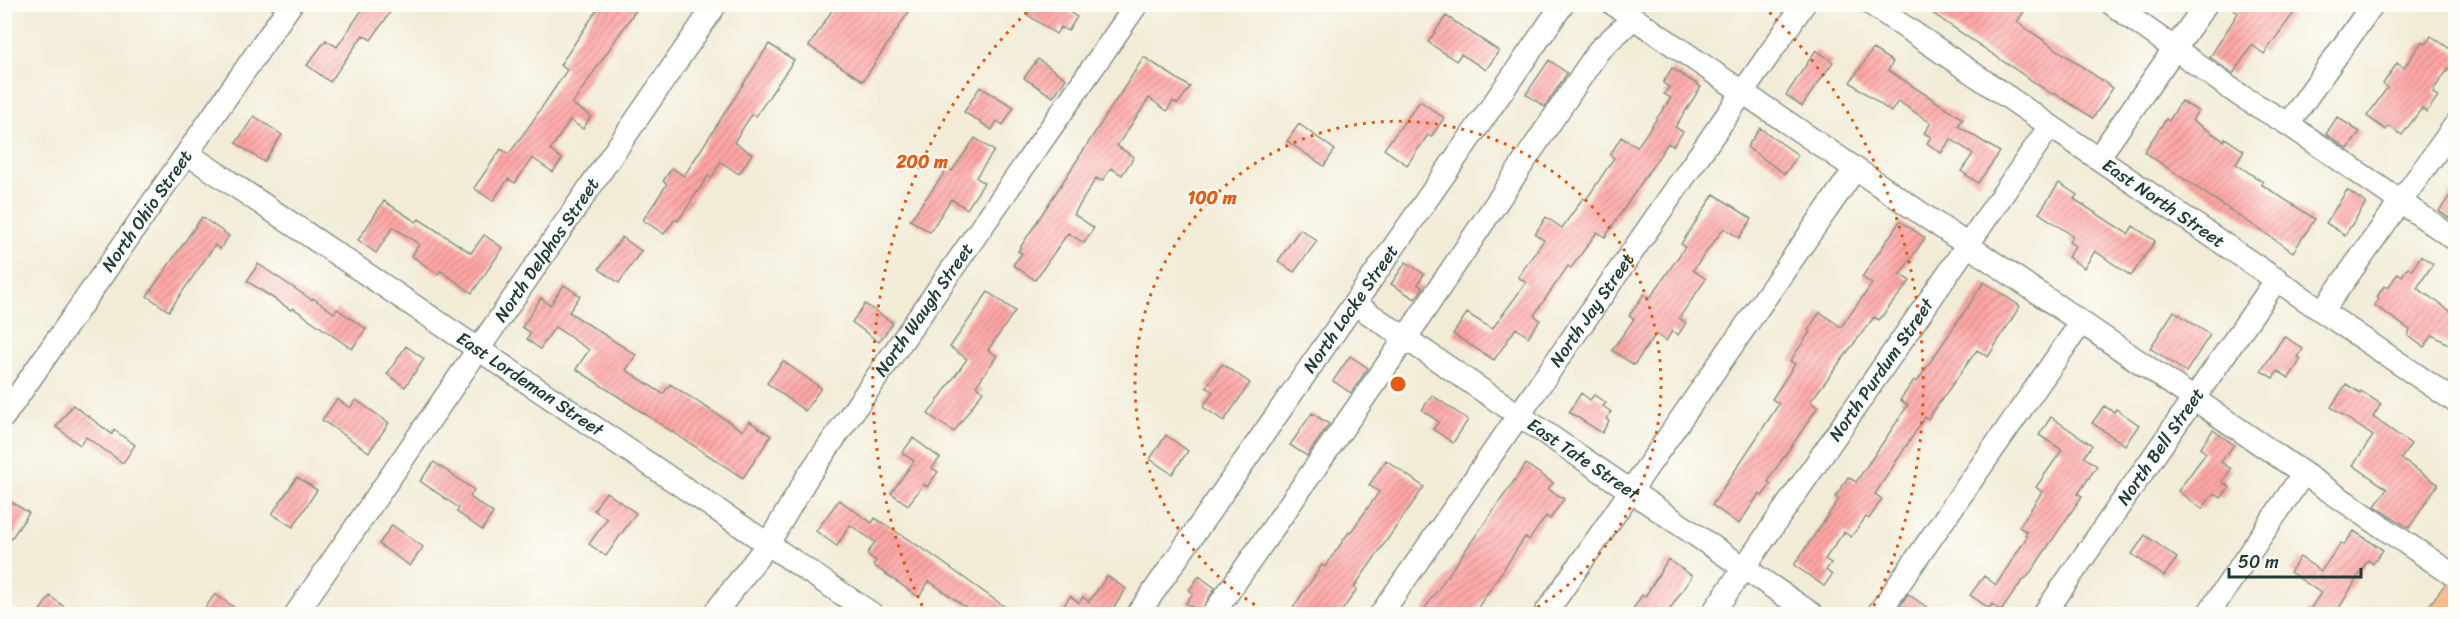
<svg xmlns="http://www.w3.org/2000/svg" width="2460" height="619" font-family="Sriracha,sans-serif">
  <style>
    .building { fill: url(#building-hatch) }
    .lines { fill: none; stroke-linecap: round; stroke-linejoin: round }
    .minor-casing { stroke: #889486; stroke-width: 25 }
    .major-casing { stroke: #889486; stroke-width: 31 }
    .minor { stroke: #fff; stroke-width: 22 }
    .major { stroke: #fcba8d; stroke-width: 28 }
    .ring { fill: none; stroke: #e8590c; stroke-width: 3; stroke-dasharray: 3 6 }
    .labels { text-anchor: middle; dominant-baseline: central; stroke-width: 4.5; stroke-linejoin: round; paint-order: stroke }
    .street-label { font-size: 18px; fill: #1f3d34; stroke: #fdfcf7 }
    .centre { fill: #e8590c; stroke: #fdfcf7; stroke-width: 3 }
    .ring-label { font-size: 18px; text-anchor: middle; font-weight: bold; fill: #e8590c; stroke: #fdfcf7; stroke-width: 4.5; stroke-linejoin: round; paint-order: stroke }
  </style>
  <defs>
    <pattern id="building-hatch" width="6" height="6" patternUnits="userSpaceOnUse" patternTransform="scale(1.5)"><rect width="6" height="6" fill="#fea6a5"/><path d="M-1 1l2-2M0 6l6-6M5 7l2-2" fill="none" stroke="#cd8887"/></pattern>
  </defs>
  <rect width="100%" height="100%" fill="#fdfcf7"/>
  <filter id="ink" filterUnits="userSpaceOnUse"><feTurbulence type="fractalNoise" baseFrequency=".0167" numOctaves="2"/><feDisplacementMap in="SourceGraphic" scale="12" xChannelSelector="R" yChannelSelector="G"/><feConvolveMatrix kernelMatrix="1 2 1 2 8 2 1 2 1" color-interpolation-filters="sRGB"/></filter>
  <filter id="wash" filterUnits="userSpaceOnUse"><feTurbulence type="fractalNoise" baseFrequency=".008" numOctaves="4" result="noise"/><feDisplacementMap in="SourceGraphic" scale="24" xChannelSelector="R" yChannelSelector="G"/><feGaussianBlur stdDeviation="1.35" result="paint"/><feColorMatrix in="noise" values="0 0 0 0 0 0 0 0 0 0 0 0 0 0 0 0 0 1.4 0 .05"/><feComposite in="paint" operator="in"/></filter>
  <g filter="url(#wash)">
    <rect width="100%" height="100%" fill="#f2ecd7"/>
    <g id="blocks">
      <path class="building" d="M366,4H396L371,40L363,35L330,82L307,65L326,40L337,47Z
        M601,4H640L572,104L591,116L583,129L570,120L550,150L562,159L553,172L532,158L515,183L508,179L493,201L474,188L501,149L509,154L532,122L567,70L560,65Z
        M836,4H914L863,81L809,46Z
        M1035,4H1077L1071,13L1077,17L1068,31L1061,27L1056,34L1028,15Z
        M1919,4H2029L2017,22L2113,88L2093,118L2054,93L2053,95Z
        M2228,4H2300L2264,54L2252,45L2233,74L2210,57L2238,13Z
        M1446,16L1499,51L1486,70L1461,54L1456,61L1428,42Z
        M2431,36L2456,53V71L2449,68L2434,89L2433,93L2438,96L2427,112L2422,108L2402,135L2389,126L2386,130L2367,116L2387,88L2383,84L2397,63L2404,68L2422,41L2426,44Z
        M769,44L794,60L756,116L752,114L734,142L752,154L739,174L721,162L711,178L708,176L678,221L675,219L664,234L643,220L667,184L663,181L672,168L684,176Z
        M1873,49L1893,62L1888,70L1963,119L1958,126L2000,152L1978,183L1961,171L1973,154L1951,139L1941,153L1927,143L1931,137L1924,133L1931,123L1898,101L1891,112L1850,82Z
        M1816,50L1833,62L1802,106L1786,95Z
        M1144,57L1190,87L1178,104L1173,101L1167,111L1149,98L1117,146L1134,157L1122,175L1111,168L1102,181L1096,178L1074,214L1094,228L1084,243L1068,233L1035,280L1013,265L1022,253L1018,251Z
        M1038,59L1066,79L1053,97L1024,78Z
        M1549,60L1567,73L1545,107L1526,94Z
        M1672,68L1701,87L1675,127L1683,132L1673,146L1668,143L1605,237L1597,232L1571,268L1568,266L1534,315L1540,320L1528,337L1516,328L1494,360L1453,334L1467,313L1492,329L1526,283L1518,277L1544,240L1535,234L1546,217L1562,228L1583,198L1586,200L1614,158L1610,155L1621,137L1637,147L1671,98L1664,94L1669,87L1663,83Z
        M980,87L1014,107L1003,125L997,121L992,130L964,112Z
        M1420,101L1444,118L1431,137L1428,135L1407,165L1384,149Z
        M2181,101L2198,111L2192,120L2224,141L2225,138L2244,151L2236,164L2263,182L2261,184L2315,219L2293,252L2144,152L2166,119L2169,121Z
        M254,116L282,135L264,162L236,143Z
        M2337,117L2360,132L2348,149L2326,134Z
        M1299,124L1335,150L1324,166L1287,141Z
        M1760,128L1798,155L1785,174L1747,147Z
        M975,138L994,151L976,177L984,183L967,209L951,199L930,232L910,220L948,168L952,171Z
        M2059,183L2077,195L2074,199L2128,234L2133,226L2155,241L2131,276L2095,251L2084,268L2068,257L2075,246L2069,242L2073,236L2039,213Z
        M2456,187V223L2439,211Z
        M2347,190L2366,203L2345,235L2326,223Z
        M1714,194L1752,219L1739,238L1724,228L1693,270L1706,279L1679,318L1686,323L1678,335L1672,331L1666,341L1656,334L1634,365L1612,350L1634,319L1629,316L1644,294L1650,298L1685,247L1681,244Z
        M384,201L416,222L419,219L471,253L484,235L503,248L472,293L441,271L438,274L412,256L419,244L393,227L376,253L358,240Z
        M202,217L229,236L220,249L215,245L169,311L147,296Z
        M1900,221L1925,238L1900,274L1910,281L1879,320L1874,317L1810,402L1818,407L1773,473L1768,482L1771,484L1762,496L1759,494L1739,524L1712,505L1779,404L1772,399L1795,364L1790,361L1810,332L1808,330L1820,312L1841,327L1872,284L1862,277Z
        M1300,229L1317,241L1294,272L1278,261Z
        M622,237L641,251L619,283L599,269Z
        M2421,256L2433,264L2417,288L2456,315V349L2433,335L2424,347L2408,336L2410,330L2374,305L2379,299L2377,297L2384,286L2388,288L2398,273L2402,276L2408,267L2412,270Z
        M1406,262L1424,274L1418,284L1423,288L1415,299L1391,284Z
        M258,264L312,300L313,298L334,313L337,309L366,329L352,349L293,308L291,310L247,281Z
        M1984,282L2020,306L1988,357L1977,350L1932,413L1928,419L1925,417L1875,494L1882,499L1869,519L1866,517L1851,537L1844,532L1825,559L1831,563L1826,570L1832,575L1824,586L1794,565L1839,499L1835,497L1848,477L1856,482L1886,438L1908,405L1900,400L1914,380L1917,382Z
        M564,285L580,296L569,312L636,355L626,370L663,394L670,384L743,431L749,421L771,436L743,478L576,369L589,350L555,327L540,349L527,339L531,333L522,327L541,298L550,305Z
        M988,292L1015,311L988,350L997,356L976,386L983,391L954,432L928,414L967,359L950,347Z
        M865,304L893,323L879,342L852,322Z
        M2174,311L2210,335L2186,372L2150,348Z
        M2284,336L2303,349L2298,357L2301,359L2289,378L2278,371L2273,378L2261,371Z
        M406,346L424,359L405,387L387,374Z
        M1350,356L1368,368L1351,393L1333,381Z
        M783,361L821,388L805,411L767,383Z
        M1222,364L1250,383L1224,421L1203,407L1213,392L1206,387Z
        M2346,384L2360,393L2361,391L2381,404L2373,417L2411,444L2401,459L2438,484L2409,528L2375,506L2387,489L2353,465L2373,436L2331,407Z
        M1581,393L1590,400L1594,395L1606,403L1603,406L1611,412L1606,419L1609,421L1602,433L1569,412Z
        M1432,395L1468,420L1453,443L1433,429L1439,422L1422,410Z
        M337,399L350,408L356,400L389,423L369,452L322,420Z
        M73,405L112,434L114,430L135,445L123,463L86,437L80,445L56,427Z
        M2104,406L2114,412L2116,409L2139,425L2125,445L2092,423Z
        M1312,413L1329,424L1307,456L1290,445Z
        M2051,417L2092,445L2084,457L2097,466L2078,494L2082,496L2028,576L2022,581L2001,611L1992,604L1989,608L1970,595L1984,576L1996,585L2027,537L2025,535L2027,532L2019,527L2042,492L2036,487L2062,450L2039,435Z
        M2213,430L2234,445L2221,462L2231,469L2222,482L2230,487L2221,498L2214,493L2202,509L2178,491L2206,453L2200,448Z
        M1166,435L1188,451L1172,474L1150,459Z
        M913,438L940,458L932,468L938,472L927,487L924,484L908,505L891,493L914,461L902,453Z
        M1386,460L1424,487L1354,587L1357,589L1339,615H1288L1322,565L1325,567L1349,532L1350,533L1379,492L1369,485Z
        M434,462L474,490L470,497L493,513L482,530L457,512L459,508L420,481Z
        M1526,464L1553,483L1548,489L1564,499L1550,519L1546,516L1529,540L1525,537L1473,615H1420Z
        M297,477L317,490L293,527L272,514Z
        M606,492L636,513L606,556L589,544L607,519L594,510Z
        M4,497L29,513L4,549Z
        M839,500L872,523L875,518L928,552L1016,615H964L968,609L929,581L919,597L873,565L876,561L867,554L875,542L850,525L837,546L816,531Z
        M392,525L423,547L410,566L379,544Z
        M2354,531L2383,550L2373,564L2368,560L2335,615H2306L2321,593L2290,572L2300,557L2321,571L2341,543L2344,545Z
        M2145,535L2177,558L2164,576L2132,554Z
        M1668,559L1692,576L1666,615H1641L1633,609L1642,595L1645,597Z
        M1107,576L1126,589L1109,615H1058L1070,596L1079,603L1083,597L1089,602Z
        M1199,576L1215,588L1200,613L1186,603L1193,593L1189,590Z
        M215,594L245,615H200Z
        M1908,594L1938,615H1894Z
        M50,596L75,615H37Z"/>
    </g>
  </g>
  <g filter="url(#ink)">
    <use href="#blocks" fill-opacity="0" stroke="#889486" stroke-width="1.5"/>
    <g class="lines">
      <defs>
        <g id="minor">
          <path d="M1613,4L2456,577"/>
          <path id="s1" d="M1871,4L2456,402"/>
          <path d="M2112,4L2241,96L2288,124L2456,240"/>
          <path d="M2288,124L2373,4"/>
          <path id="s2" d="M188,154L872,614"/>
          <path d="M2098,158L2206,4"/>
          <path id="s3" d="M1355,304L1812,614"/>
          <path d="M2323,310L2456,124"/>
          <path id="s4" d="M4,416L291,4"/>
          <path id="s5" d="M296,614L716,4"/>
          <path id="s6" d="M714,614L768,544L808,476L1137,4"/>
          <path id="s7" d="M1138,614L1563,4"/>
          <path d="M1213,614L1405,339L1599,50L1634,18"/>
          <path id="s8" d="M1381,614L1804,4"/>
          <path d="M1545,614L1855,169"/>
          <path id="s9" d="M1712,614L2050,126"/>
          <path d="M1878,614L2081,323"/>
          <path id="s10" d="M2044,614L2277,279"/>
          <path d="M2208,614L2303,474"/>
        </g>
        <path id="major" d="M2441,614L2456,594"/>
      </defs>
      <use href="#minor" class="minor-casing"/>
      <use href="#major" class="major-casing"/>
      <use href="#minor" class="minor"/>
      <use href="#major" class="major"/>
    </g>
  </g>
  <g class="ring">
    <path d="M1270 614A263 263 0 1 1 1526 614"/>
    <path d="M926 614A525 525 0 0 1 1033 6M1763 6A525 525 0 0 1 1870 614"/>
  </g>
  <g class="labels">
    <g class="street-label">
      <text stroke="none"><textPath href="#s1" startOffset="354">East North Street</textPath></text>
      <text stroke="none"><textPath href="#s4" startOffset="250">North Ohio Street</textPath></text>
      <text stroke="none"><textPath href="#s5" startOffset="442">North Delphos Street</textPath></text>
      <text stroke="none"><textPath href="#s6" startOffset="370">North Waugh Street</textPath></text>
      <text stroke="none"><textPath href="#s8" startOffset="370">North Jay Street</textPath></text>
      <text stroke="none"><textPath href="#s7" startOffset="372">North Locke Street</textPath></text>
      <text stroke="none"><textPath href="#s9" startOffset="297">North Purdum Street</textPath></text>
      <text stroke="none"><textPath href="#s2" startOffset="412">East Lordeman Street</textPath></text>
      <text stroke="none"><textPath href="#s10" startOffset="204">North Bell Street</textPath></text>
      <text stroke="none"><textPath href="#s3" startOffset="276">East Tate Street</textPath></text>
    </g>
  </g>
  <circle cx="1398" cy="384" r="9" class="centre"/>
  <g class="ring-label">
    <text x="922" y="168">200 m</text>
    <text x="1212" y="204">100 m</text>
  </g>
  <rect width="2460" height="619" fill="none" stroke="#fdfcf7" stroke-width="24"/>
  <path d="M2229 568v9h132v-9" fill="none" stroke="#1f3d34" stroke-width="3"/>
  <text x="2238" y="568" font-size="18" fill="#1f3d34" stroke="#fdfcf7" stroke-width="4.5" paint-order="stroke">50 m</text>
</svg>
